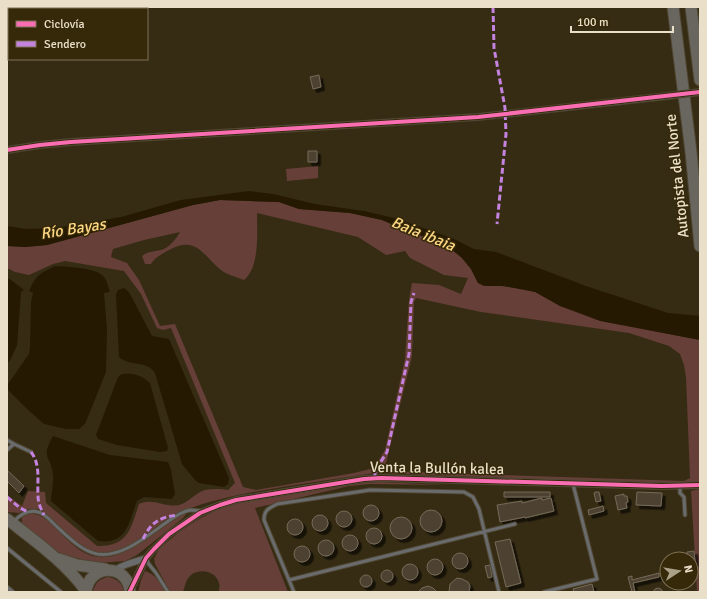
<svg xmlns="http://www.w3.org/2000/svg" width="707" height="599" font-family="Signika,sans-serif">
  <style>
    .green { fill: #663f38; fill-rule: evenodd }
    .water { fill: #251902 }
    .building { fill: #4d4331; stroke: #756a58; filter: url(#shadow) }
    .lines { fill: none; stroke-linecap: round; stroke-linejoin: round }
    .lane-casing { stroke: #504733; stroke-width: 5 }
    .street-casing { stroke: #504733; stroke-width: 8 }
    .highway-casing { stroke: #504733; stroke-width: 13 }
    .lane { stroke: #6a6b6d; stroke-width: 3 }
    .street { stroke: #6a6b6d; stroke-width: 6 }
    .highway { stroke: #69665f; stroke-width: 11 }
    .street-bridge-casing { stroke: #504733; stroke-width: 8; stroke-linecap: butt }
    .street-bridge { stroke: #6a6b6d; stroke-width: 6 }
    .quiet { stroke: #c483df; stroke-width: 3; stroke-dasharray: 6 3; stroke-linecap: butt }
    .cycleway-casing { stroke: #362909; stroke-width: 6 }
    .cycleway { stroke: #f96db3; stroke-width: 4 }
    .labels { text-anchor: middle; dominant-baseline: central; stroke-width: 3; stroke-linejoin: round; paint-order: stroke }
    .street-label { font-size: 15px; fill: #eae0c9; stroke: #362909 }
    .water-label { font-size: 16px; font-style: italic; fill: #fdd783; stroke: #362909 }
  </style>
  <defs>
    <filter id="shadow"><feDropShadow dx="3.5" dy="3.5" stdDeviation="0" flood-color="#0009"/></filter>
  </defs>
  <rect width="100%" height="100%" fill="#362c13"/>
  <path class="green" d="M318,166V178L287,181L286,169Z
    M220,200L279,202L299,209L350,213L382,220L403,229L447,245L462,258L471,269L478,283L522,289L536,292L560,306L649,330L700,340V482L649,483L375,473C346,477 317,482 288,486C252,492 217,498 182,511C154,522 131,557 97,553C83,551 52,519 40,509H28L19,513L7,512V495L22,506L28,491L45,492L46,503L97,546C128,547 131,528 139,504C152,497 166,508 179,505C187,503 193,496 200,492C208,488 220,489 228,490L235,483L171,328L163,330L157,328L141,294L124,271L65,261L53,264L29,275L15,272L7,268V246L25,247L47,245L193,205ZM257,213L358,237L386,255L405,251L410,258L444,275L468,278L461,294L439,285L412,283L409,300L405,359L385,450L374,468L354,473L256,490L243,487L175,324L160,326L139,280L127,263L111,257L113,249L144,240L180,232C177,238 170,246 164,249C156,252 150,250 142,256L145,264H151C155,257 161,255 167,251C197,234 202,255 221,270C227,275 237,277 244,280C260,267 257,233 257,213ZM416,298L481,312L629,333L669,346L680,354L684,365L686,377L690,478L684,481L384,471L412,356L414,302Z
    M379,482L444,485L370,484L349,486L255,508L288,592H219C219,589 220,586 219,583C216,571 200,568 191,575C186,579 185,586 183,592H170L155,564L154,559L159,549L179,532L199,519L221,508L243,502L364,483Z
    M700,489V592H697L691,491Z
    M30,513C48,515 58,532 71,543C75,546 79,550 83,552C119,573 157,524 187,513L183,518L137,555L125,561L112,562L95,563L61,554L25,527L22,525V517Z
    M145,571C155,574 161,583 165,592H138L141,580Z
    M108,577C118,579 122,583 124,592H93C95,583 99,579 108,577Z"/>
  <path class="water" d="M249,191L273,194L315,204L364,211L398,219L454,239L474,249L496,252L586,286L668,313L700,316V340L600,321L560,306L535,292L504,286H484L478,283L471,269L462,258L446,245L403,229L382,220L350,213L299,209L279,202L220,200L193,205L47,245L25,247L7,246V226L26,229L56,228L121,217L181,200Z
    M55,266C68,267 96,267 104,277C107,280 108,287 110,292L104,293L107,330L106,372L85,424L79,429H66L44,424L27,409L8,390V384L29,354L30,347L31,302L33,293L29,291C36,275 39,274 55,266Z
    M7,278L11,280L24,290L21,292L17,346C13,352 12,359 7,364Z
    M124,288L129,292L152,336L169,339L229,478L228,484L224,487L199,483L195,480L182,464L155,373C147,360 130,367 119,357L116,295L118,290Z
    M122,374C134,373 141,375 150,383L168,448L167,451L160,452L117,445L98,439L96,435L118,377Z
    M53,436L110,455L168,462L171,470L175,494L172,499L144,497L137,501C129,522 127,545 98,541L51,501C51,493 54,483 53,475C51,454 40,460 53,436Z"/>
  <path class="building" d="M319,75L321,87L313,89L310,77Z
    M308,151H317V162H308Z
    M7,470L24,486L19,493L7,481Z
    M504,492H550V497H504Z
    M595,492H599L601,501L596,502L594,493Z
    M637,492L662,493L661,506L636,505Z
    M624,494V496H627L628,502L626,503L627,508L618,510L615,496Z
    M542,498V500L551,498L554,511L525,518V517L500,522L497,505L522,501V503Z
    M363 513a8 8 0 1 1 16 0a8 8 0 1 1-16 0Z
    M603,506L604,511L589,515L588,510Z
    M420 521a11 11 0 1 1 22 0a11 11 0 1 1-22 0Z
    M336 519a8 8 0 1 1 16 0a8 8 0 1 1-16 0Z
    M312 523a8 8 0 1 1 16 0a8 8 0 1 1-16 0Z
    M390 528a11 11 0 1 1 22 0a11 11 0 1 1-22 0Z
    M287 527a8 8 0 1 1 16 0a8 8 0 1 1-16 0Z
    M366 536a8 8 0 1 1 16 0a8 8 0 1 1-16 0Z
    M342 543a8 8 0 1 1 16 0a8 8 0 1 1-16 0Z
    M510,539L521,583L506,587L495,542Z
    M318 548a8 8 0 1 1 16 0a8 8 0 1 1-16 0Z
    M294 554a8 8 0 1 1 16 0a8 8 0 1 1-16 0Z
    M694,551L695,563H693V561H691V559H687V552Z
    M452 561a8 8 0 1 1 16 0a8 8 0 1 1-16 0Z
    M427 567a8 8 0 1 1 16 0a8 8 0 1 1-16 0Z
    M402 572a8 8 0 1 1 16 0a8 8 0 1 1-16 0Z
    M490,565L492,577L488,578L485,566Z
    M381 576a6 6 0 1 1 12 0a6 6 0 1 1-12 0Z
    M659,573V577L633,583L635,592H632L628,577L632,576V580Z
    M360 581a6 6 0 1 1 12 0a6 6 0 1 1-12 0Z
    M457,578L462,579L468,582L470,586L469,592H449L450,584Z
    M592,584L594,592H574L573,589Z
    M428,586L433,588L437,592H418L422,588Z
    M658,588L661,589L663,592H653L655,589Z"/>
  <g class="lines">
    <defs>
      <path id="lane" d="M7,440L14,444
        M7,450L14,444L31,452
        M680,485V493L684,497L685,515
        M14,521C20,515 28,509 38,512C44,513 50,520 55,525C66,535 81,551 97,554C122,558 147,536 167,522C174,517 182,511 191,510C194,510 198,511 201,511
        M7,548L61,592
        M147,558L148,563L156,573L168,592
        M289,580L515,524
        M7,587L13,592
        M294,592L264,520C264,510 269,508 277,504L370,490L464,492L473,497L479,509L499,592
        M544,592L597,579L573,484"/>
      <path id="street" d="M7,150L40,145L71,142L478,117L667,96
        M114,571C123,564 136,562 146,558
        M130,591L146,558L154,549L169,534L200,513L220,505L236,500L364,479L381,478L662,486L700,485"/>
      <path id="highway" d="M673,7L691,152L700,246
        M691,7L700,80
        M7,519C35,541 65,562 86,591
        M59,559L77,565L105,569
        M86,592C89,563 128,563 130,592"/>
    </defs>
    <use href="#lane" class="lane-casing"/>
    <use href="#street" class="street-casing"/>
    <use href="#highway" class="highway-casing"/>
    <use href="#lane" class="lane"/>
    <use href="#street" class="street"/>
    <use href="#highway" class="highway"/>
    <defs>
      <path id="street-bridge" d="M667,96L700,92"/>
    </defs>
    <use href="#street-bridge" class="street-bridge-casing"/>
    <use href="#street-bridge" class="street-bridge"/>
    <path class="quiet" d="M493,7L494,48L505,108L506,134L497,224
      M31,452C41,465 37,481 38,496C38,503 41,509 44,515
      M375,478V471L387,452L409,354L411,302L414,293
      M7,497L20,508L28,512
      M143,539C151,522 160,517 178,515"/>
    <defs>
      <path id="cycleway" d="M7,150L40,145L71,142L478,117L700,92
        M130,591L146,558L154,549L169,534L200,513L220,505L236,500L364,479L381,478L662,486L700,485"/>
    </defs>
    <use href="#cycleway" class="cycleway-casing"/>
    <use href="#cycleway" class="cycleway"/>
  </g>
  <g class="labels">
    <g class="street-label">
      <text transform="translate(677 176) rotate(-96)">Autopista del Norte</text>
      <text transform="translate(437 468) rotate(1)">Venta la Bullón kalea</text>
    </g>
    <g class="water-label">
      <text transform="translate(73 229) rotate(-9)">Río Bayas</text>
      <text transform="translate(423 234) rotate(22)">Baia ibaia</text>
    </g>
  </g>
  <rect width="707" height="599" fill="none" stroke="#eae0c9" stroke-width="16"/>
  <rect x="8" y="8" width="140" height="52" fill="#362909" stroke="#7e7256"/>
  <rect x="16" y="21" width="20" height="6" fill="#f96db3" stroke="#7e7256"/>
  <text x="44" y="28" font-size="12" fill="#eae0c9">Ciclovía</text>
  <rect x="16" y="41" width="20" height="6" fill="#c483df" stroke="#7e7256"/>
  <text x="44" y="48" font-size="12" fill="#eae0c9">Sendero</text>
  <g transform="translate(679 571) rotate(78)"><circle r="19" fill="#362909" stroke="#7e7256"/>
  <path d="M0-3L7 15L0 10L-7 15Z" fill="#aba189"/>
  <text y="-6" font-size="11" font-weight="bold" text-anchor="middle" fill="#eae0c9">N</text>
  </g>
  <path d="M571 26v6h102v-6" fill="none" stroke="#eae0c9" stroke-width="2"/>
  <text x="577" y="26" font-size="12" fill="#eae0c9" stroke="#362909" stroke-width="3" paint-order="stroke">100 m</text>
</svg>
